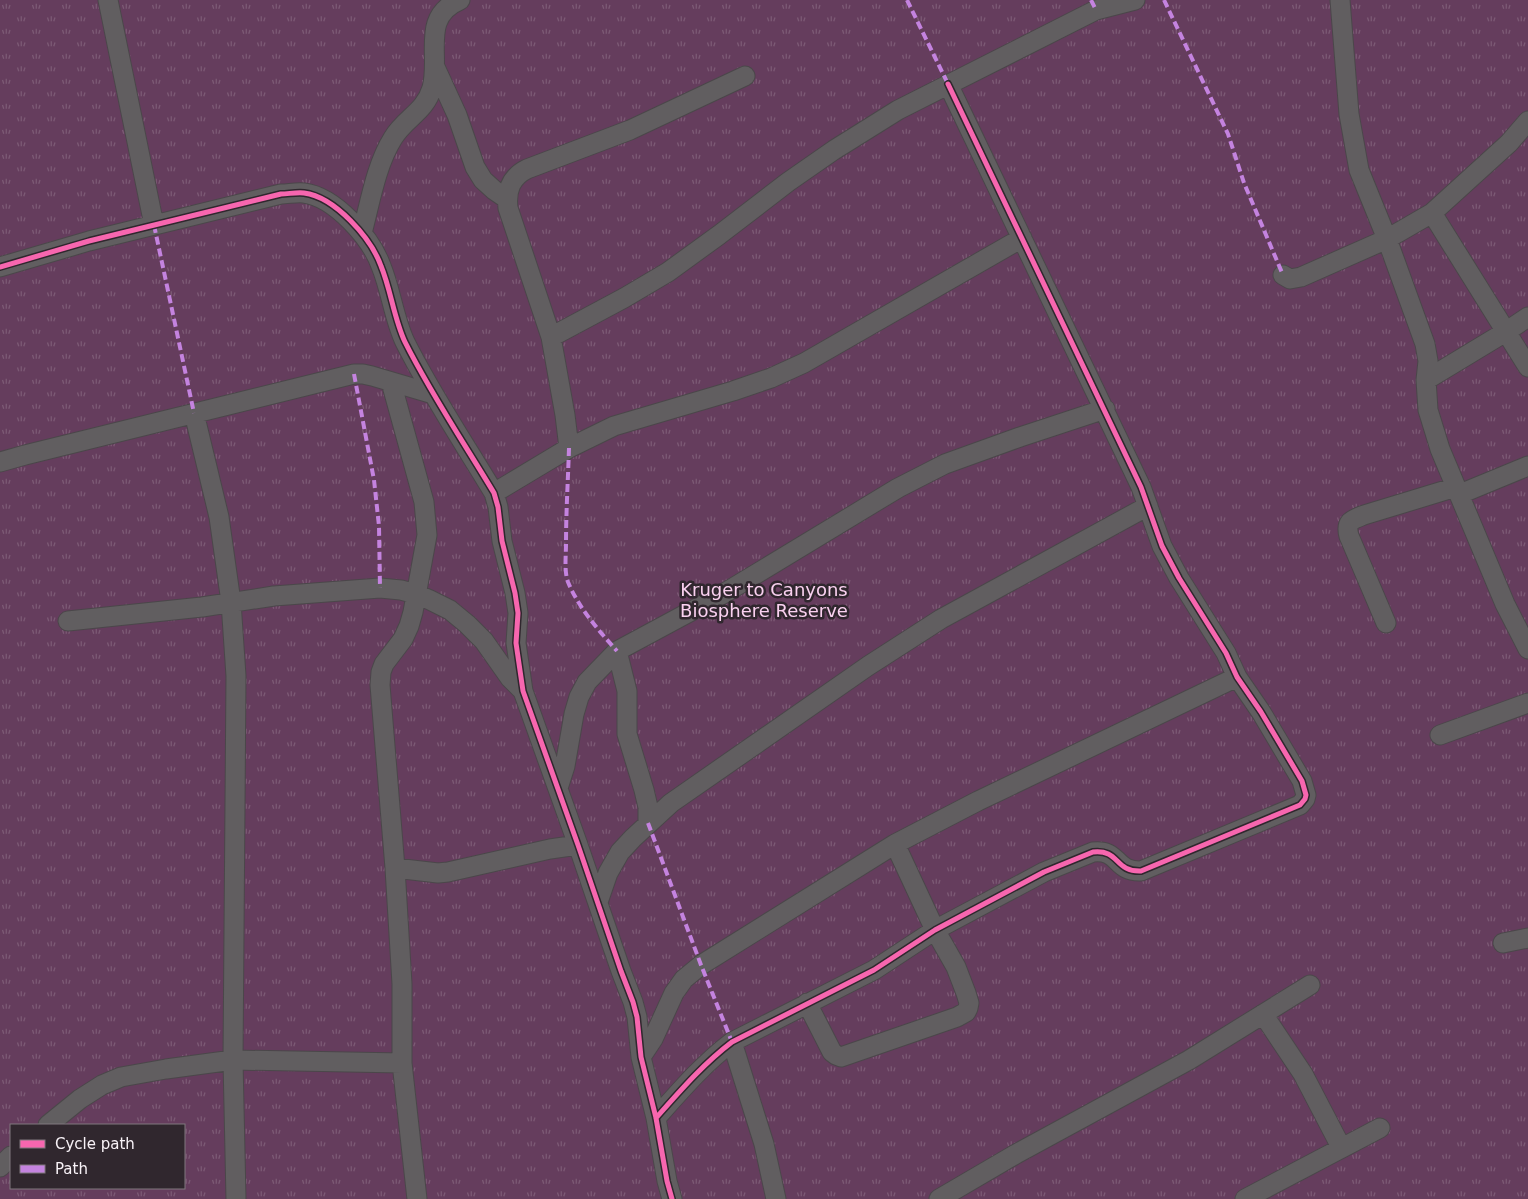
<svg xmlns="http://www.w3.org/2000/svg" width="1528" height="1199" font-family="'DejaVu Sans',sans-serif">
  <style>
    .park { fill: url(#park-tufts); fill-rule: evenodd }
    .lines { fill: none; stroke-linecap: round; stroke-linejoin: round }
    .minor-casing { stroke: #4b474a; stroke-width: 21 }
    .minor { stroke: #615e60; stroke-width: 19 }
    .quiet { stroke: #c483df; stroke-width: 4; stroke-dasharray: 8 4; stroke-linecap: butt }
    .cycleway-casing { stroke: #30272e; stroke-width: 8 }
    .cycleway { stroke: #f766af; stroke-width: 5 }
    .labels { text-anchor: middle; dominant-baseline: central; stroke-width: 5; stroke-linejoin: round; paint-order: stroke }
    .park-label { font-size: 18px; fill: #fad1f0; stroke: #30272e }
  </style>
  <defs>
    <pattern id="park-tufts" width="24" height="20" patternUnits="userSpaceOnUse" patternTransform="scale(1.25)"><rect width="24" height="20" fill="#653d5d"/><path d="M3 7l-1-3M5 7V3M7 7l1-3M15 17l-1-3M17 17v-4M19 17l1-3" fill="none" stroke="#7c5a75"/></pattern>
  </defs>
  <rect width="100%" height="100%" fill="#2e292d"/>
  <path class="park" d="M0,0H1528V1199H0ZM11,1125H184V1188H11Z"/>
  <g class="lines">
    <defs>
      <path id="minor" d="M108,0L154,225
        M1340,0L1349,114L1359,170L1387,239L1425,344L1428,361L1426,380L1428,410L1440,449L1505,604L1528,649
        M435,67L457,115L475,167L483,180L494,190L507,199
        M1432,213L1528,367
        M362,233C370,203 376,165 393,138C405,118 425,112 432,88C441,55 420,17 460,0
        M0,267L89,241L281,194C288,194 297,192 304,193C335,197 371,238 381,266C391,290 394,319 405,342C431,394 464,443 494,493L498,507L502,541L515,593L518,613L516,643L523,691L578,845L621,971L633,1002L637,1017L641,1057L656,1118L667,1181L672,1199
        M1283,275L1290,279L1301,277L1387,239L1432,213L1509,143L1528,121
        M551,337L624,298L668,272L719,235L788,182L834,150L898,110L1096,10L1135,0
        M1426,380L1507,331L1528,317
        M391,382L424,502L427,535L413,612L409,626L403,639L384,664L381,672L380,685L395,868L402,984V1063L417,1199
        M194,413L219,517L231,602L236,676L233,1060L236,1199
        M569,448L565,415L551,337L508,208C506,190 511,177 527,169L630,130L745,76
        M0,462L25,455L354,374H363L372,376L433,394
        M494,493L569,448L614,426L733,391L771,378L804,363L1022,238
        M1460,494L1528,466
        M68,621L202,607L274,596L380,588L401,590L416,594L430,600L450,610L467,624L484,641L510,678L522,690
        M1386,623L1349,536C1345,521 1352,520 1364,515L1456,487
        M617,651L627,691V734L644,790L648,807V823
        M1440,735L1528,703
        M558,788L565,766L574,714L579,697L587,682L617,651L723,594L898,488L945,464L1020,437L1105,409
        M395,868L438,873L448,872L550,849L578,845
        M598,902L608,873L620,852L633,838L671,803L868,666L941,619L1148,506
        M1503,943L1528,938
        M807,1003L832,1052L836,1055L841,1057L957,1017L966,1012L968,1008L969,1003L966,993L956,967L935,930L895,844
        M1263,1014L1303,1074L1341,1147
        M732,1042L764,1144L776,1199
        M641,1057L653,1039L674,993L684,979L701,965L895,844L978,801L1237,677
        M656,1118C680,1091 703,1064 732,1042L874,970L935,930L1044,872L1093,852C1120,849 1114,872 1141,871L1300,805L1305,799L1306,795L1302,781L1261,712L1237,677L1226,653L1179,578L1162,546L1141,487L948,84
        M48,1125L80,1099L102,1085L121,1077L166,1069L233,1060L402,1063
        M0,1167L11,1156
        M939,1199L1016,1154L1189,1060L1310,985
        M1245,1199L1380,1128"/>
    </defs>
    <use href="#minor" class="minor-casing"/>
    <use href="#minor" class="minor"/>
    <path class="quiet" d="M907,0L948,84
      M1091,0L1096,10
      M1164,0L1228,134L1244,183L1283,275
      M154,225L194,413
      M354,374L374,480L379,526L380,588
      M569,448C568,480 566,512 566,544C566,556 564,571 568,582C578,607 599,631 617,651
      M648,823L701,965L732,1042"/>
    <defs>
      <path id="cycleway" d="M0,267L89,241L281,194C288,194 297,192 304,193C335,197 371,238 381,266C391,290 394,319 405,342C431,394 464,443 494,493L498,507L502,541L515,593L518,613L516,643L523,691L578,845L621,971L633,1002L637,1017L641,1057L656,1118L667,1181L672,1199
        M656,1118C680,1091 703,1064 732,1042L874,970L935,930L1044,872L1093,852C1120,849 1114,872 1141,871L1300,805L1305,799L1306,795L1302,781L1261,712L1237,677L1226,653L1179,578L1162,546L1141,487L948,84"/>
    </defs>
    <use href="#cycleway" class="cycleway-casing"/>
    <use href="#cycleway" class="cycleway"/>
  </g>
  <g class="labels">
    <g class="park-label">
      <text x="764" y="589">Kruger to Canyons<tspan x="764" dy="21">Biosphere Reserve</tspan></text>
    </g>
  </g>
  <rect x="10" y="1124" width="175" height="65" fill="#30272e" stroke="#80787e"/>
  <rect x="20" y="1140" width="25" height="8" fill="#f766af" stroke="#80787e"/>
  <text x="55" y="1149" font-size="15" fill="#f8f2f7">Cycle path</text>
  <rect x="20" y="1165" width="25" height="8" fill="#c483df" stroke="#80787e"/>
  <text x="55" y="1174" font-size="15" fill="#f8f2f7">Path</text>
</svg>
